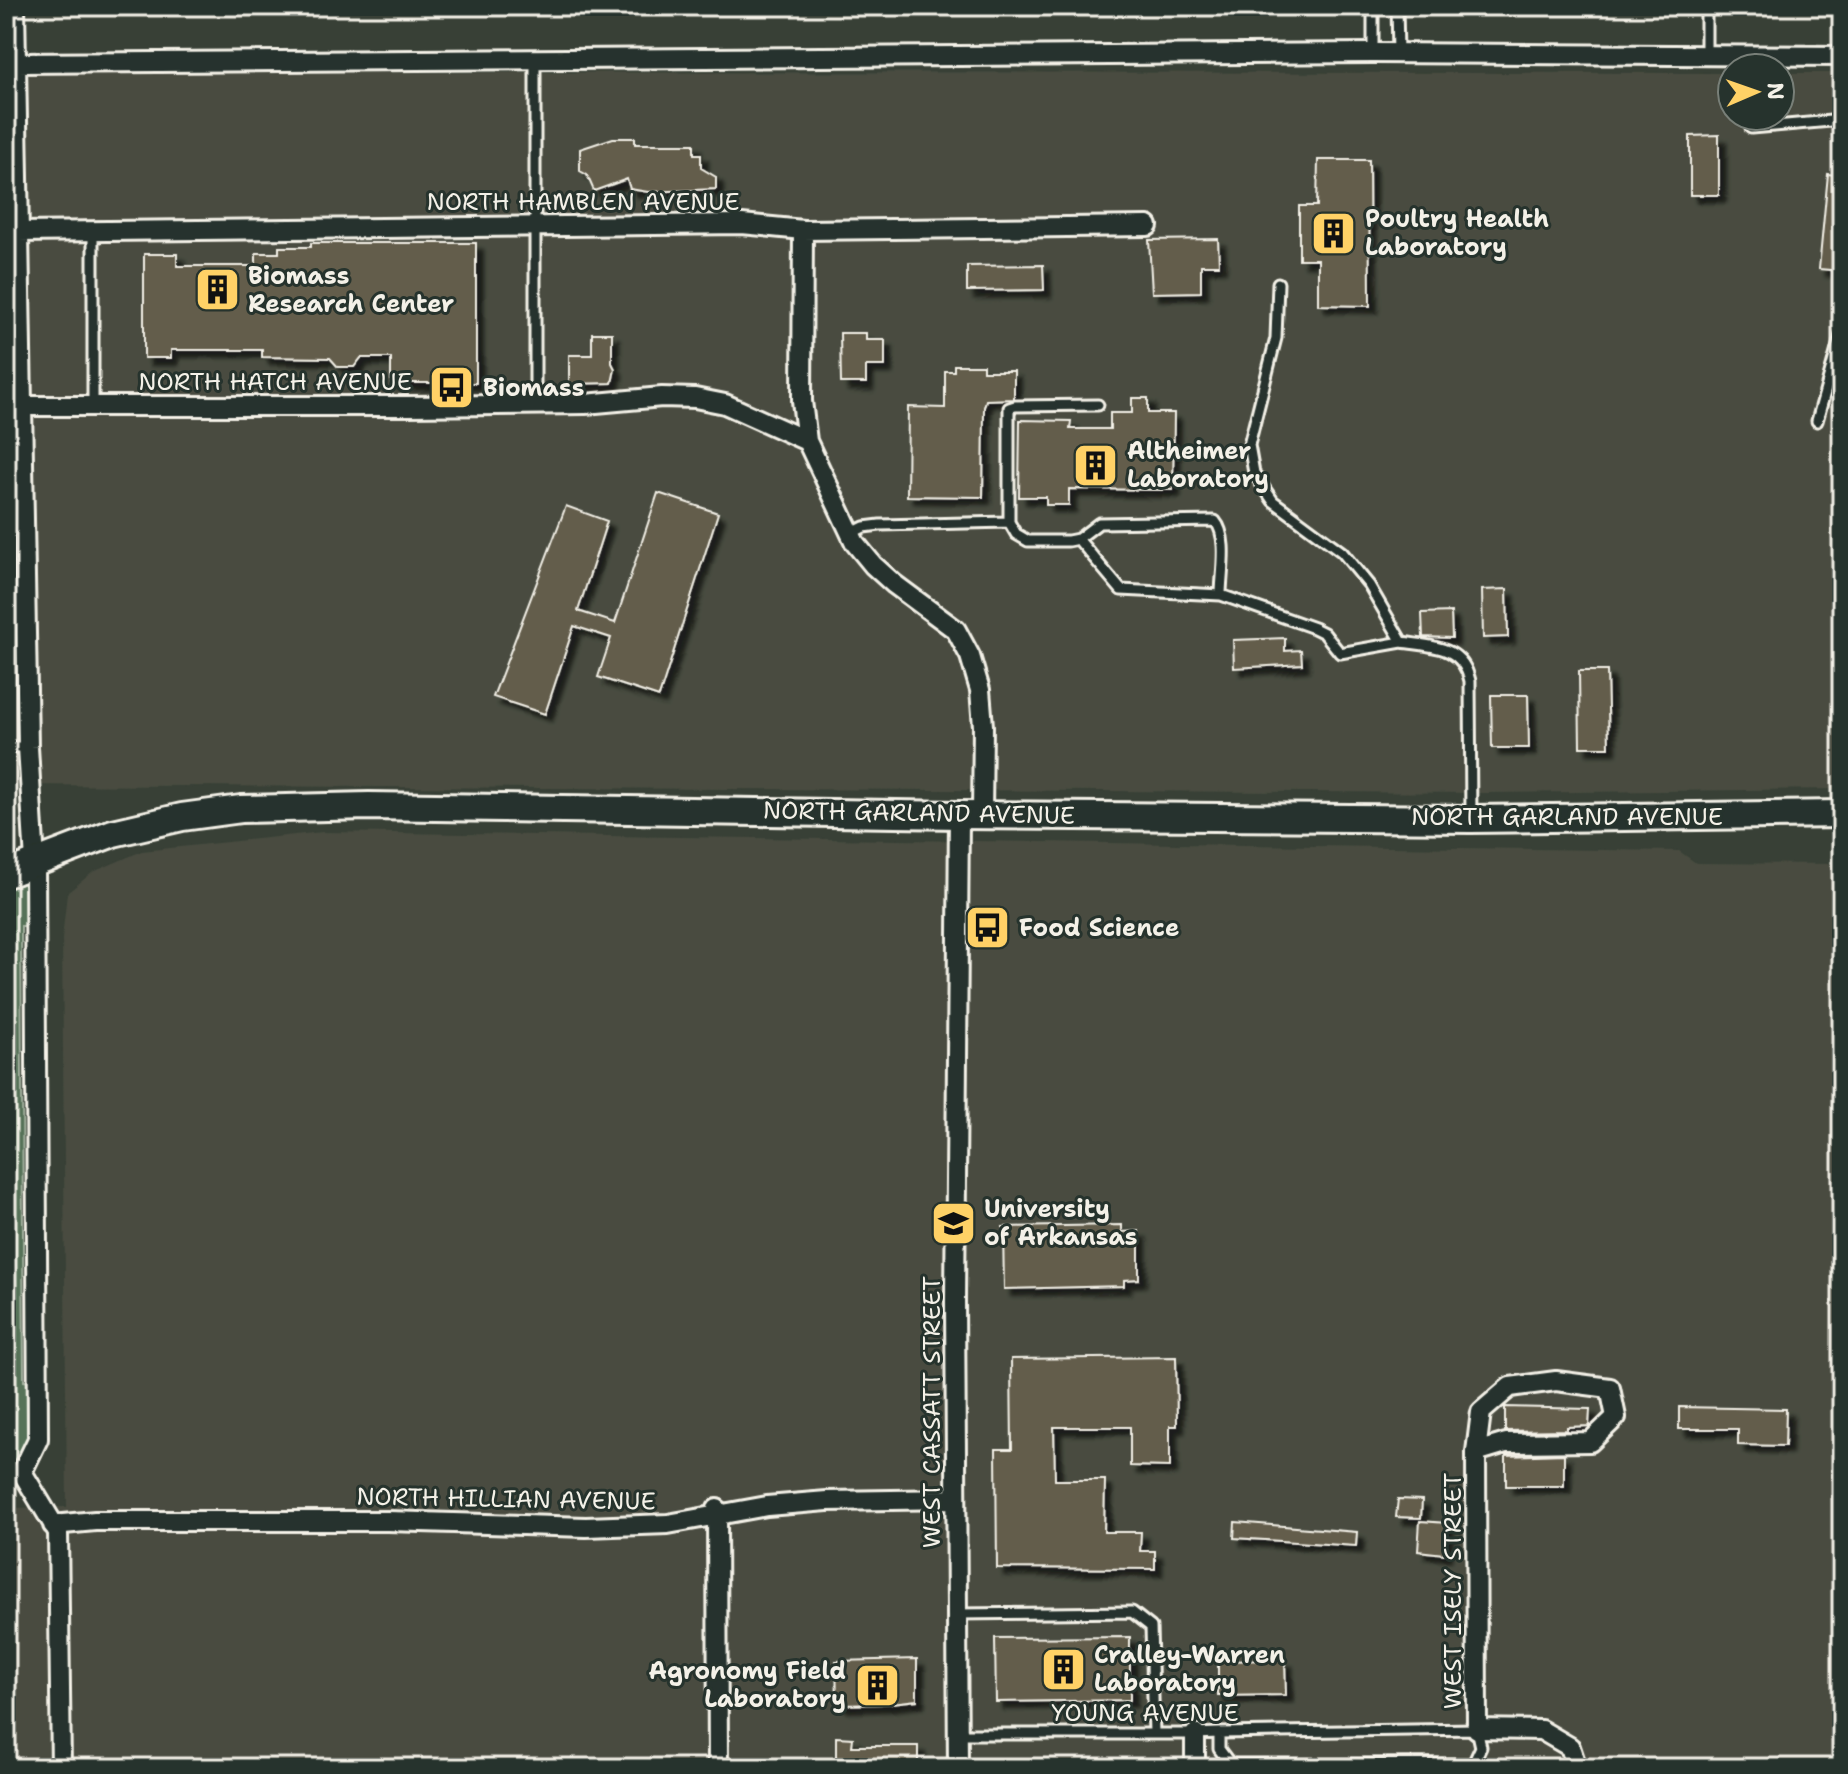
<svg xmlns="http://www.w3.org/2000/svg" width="1848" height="1774" font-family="'Shantell Sans',sans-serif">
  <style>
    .built { fill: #484c40 }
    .green { fill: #567259; stroke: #a5b2a0; stroke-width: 2 }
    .building { fill: #635d4c; stroke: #f4f1e8; stroke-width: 2; filter: url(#shadow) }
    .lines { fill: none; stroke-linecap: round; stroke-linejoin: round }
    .service-casing { stroke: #f4f1e8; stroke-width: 15 }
    .minor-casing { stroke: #f4f1e8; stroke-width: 24 }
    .secondary-casing { stroke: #f4f1e8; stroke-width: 32 }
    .path { stroke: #f4f1e8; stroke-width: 3; stroke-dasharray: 6 6; stroke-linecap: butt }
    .service { stroke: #26332d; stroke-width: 9 }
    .minor { stroke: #26332d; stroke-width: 18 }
    .secondary { stroke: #26332d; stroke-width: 26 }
    .labels { text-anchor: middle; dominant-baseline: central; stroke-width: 6; stroke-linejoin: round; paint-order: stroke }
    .street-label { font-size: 24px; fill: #f4f1e8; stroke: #26332d }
    .poi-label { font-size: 24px; font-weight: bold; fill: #f4f1e8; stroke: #26332d; text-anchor: start }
  </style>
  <defs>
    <filter id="shadow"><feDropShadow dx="7" dy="7" stdDeviation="2" flood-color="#0009"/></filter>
  </defs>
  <rect width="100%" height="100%" fill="#384036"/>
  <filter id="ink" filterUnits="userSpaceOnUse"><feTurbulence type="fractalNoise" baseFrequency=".0125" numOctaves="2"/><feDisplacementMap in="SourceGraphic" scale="16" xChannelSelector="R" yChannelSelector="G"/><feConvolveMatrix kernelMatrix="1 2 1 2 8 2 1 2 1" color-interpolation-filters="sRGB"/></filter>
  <g filter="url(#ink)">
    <path class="built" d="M6,72L1732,73V116H1780V73H1842V789L1485,793L6,785Z
      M323,832L1679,851L1696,863L1842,864V1768H6V1508L67,1507L62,939L67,893L93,872L142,851Z"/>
    <path class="green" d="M22,880L30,885V926H21L24,1381L32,1382C31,1412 36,1450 6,1465V885Z"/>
    <path class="building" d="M1719,135V195H1690V136Z
      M613,138H635V144H694V154H701V168L716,177V189L648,192L630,189L627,179L594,191L587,175L580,171V149Z
      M1318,160H1369L1370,306L1318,305V259H1299V206H1317Z
      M1828,174L1842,176V271L1819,269Z
      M1218,239L1219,265H1201V292L1152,293L1149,240Z
      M311,243H476V383H391V358H361L354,367H338L330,358L262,357V350H171V358H144V254H177V266H256V253H279V247H311Z
      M1043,265L1044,290L967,291V266Z
      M592,333H612V363L615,369L612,383L569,384V355H592Z
      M840,333H866V340H885V366H866V383H841Z
      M954,365H983V371H1014V399L986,400L984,407L983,497L907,496L908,407L945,408V371H954Z
      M1132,398H1148V413H1174L1173,490L1069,489V505H1046V497H1019L1020,420L1071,421L1070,429H1110V413H1132Z
      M658,493L718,513L659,697L598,677L611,638L574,626L545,714L493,697L566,506L607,521L578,611L615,623Z
      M1507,589L1508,637L1483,638L1482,590Z
      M1451,612L1452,638L1423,637L1422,613Z
      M1285,638V651L1301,650L1302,664L1234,668L1233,640Z
      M1579,671H1607L1609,747H1580Z
      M1491,695H1528L1529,748H1492Z
      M1122,1225V1232L1139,1231V1279L1124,1280V1286L1004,1289L1003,1227Z
      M1176,1357L1177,1426H1170V1467L1130,1466V1427H1054L1055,1480H1105L1104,1532H1141L1140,1551H1155V1569L997,1568L996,1449H1012L1011,1359Z
      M1505,1407L1590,1409L1589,1426L1567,1427V1430L1505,1431Z
      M1679,1407L1786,1409L1785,1446L1738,1445V1429H1679Z
      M1564,1454V1486H1506V1456Z
      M1398,1499L1422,1500L1421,1518L1396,1517Z
      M1420,1521L1447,1523L1444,1554L1418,1551Z
      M1235,1522L1357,1532L1356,1546L1234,1538Z
      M1130,1637V1700L996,1702L995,1638Z
      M917,1659V1700L883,1704L840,1705V1702H837L836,1661Z
      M1285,1660L1286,1695L1218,1696V1661Z
      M836,1737L853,1738L852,1746H918V1768H836Z"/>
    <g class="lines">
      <defs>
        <path id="service" d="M1373,6V53
          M1397,6L1398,53
          M1706,54V6
          M535,59V404
          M1751,128L1842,120
          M93,231V406
          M1278,283L1276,338L1249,445L1254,473L1273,501L1342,552L1369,585L1402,642C1433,647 1462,645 1470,681L1471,816
          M1098,405L1015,406L1009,408V522L1016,534L1028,541H1068L1078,539L1099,523L1215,521C1229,537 1221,574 1221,595
          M1817,421L1842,331
          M850,534L864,527L880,525L1009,522
          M1078,539L1121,590L1221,595L1314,628L1324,633L1340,653L1402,642
          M6,747H28
          M957,1614L1132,1612L1151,1627L1154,1733
          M958,1734H1195L1219,1733L1477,1729L1481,1747L1473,1764L1231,1765L1219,1749V1733"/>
        <path id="minor" d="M15,6L28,747L35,862L38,1439L22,1472
          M16,63L1373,53L1842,56
          M803,230L802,401L807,441L855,543L873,565L894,584L956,630L970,656L980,690L983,726L982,815
          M18,232L742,224L803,230L1148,226
          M23,406H409L585,404L662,397L695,398L725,404L807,441
          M1476,1452L1506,1443L1590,1442L1616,1417L1610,1388L1556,1381L1510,1387L1481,1412L1476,1452L1477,1729L1541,1730L1570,1747L1577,1768
          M22,1472L58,1532L61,1768
          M717,1509L718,1768
          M53,1525L95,1521H388L586,1527L668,1524L767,1506L827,1501L956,1499
          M1195,1734V1768
          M958,1768L955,1301L959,815"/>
        <path id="secondary" d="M6,874L113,833L182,817L241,809L369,806L959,815L1471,819L1842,814"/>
      </defs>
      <use href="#service" class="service-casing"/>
      <use href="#minor" class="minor-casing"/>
      <use href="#secondary" class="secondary-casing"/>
      <path class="path" d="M7,668V715
        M6,1017L18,1016"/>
      <use href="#service" class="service"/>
      <use href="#minor" class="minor"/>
      <use href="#secondary" class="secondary"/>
    </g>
  </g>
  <defs>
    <symbol id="building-square" viewBox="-11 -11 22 22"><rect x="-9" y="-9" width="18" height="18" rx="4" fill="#ffd166" stroke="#26332d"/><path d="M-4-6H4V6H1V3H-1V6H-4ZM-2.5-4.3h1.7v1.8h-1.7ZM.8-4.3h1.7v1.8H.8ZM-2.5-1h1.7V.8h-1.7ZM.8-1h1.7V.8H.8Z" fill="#111"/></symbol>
    <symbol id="bus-square" viewBox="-11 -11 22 22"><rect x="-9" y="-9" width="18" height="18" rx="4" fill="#ffd166" stroke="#26332d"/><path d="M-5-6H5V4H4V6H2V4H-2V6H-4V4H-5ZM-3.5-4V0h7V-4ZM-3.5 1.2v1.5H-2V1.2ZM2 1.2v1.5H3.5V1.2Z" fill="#111"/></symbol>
    <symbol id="university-square" viewBox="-11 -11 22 22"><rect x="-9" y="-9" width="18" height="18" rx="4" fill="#ffd166" stroke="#26332d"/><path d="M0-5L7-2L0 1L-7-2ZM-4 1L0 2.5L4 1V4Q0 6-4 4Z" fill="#111"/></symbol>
  </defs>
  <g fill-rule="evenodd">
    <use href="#building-square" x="1308" y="208" width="51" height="51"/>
    <use href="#building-square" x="192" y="264" width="51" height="51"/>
    <use href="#bus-square" x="426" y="362" width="51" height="51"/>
    <use href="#building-square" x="1070" y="440" width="51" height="51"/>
    <use href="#bus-square" x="962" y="902" width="51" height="51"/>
    <use href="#university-square" x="928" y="1198" width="51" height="51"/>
    <use href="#building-square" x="1038" y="1644" width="51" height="51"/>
    <use href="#building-square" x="852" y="1660" width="51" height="51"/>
  </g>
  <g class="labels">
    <g class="street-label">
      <text x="583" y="202">NORTH HAMBLEN AVENUE</text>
      <text x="275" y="382">NORTH HATCH AVENUE</text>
      <text transform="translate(919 813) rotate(1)">NORTH GARLAND AVENUE</text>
      <text x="1567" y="817">NORTH GARLAND AVENUE</text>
      <text transform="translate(932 1412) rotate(-90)">WEST CASSATT STREET</text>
      <text transform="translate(506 1499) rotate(1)">NORTH HILLIAN AVENUE</text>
      <text transform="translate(1453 1591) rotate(-90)">WEST ISELY STREET</text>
      <text x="1145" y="1713">YOUNG AVENUE</text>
    </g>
    <g class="poi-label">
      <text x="1365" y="219">Poultry Health<tspan x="1365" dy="28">Laboratory</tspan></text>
      <text x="248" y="276">Biomass<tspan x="248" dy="28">Research Center</tspan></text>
      <text x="483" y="388">Biomass</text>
      <text x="1127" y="451">Altheimer<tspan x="1127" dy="28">Laboratory</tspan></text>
      <text x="1019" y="928">Food Science</text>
      <text x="984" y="1209">University<tspan x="984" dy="28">of Arkansas</tspan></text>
      <text x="1094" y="1655">Cralley-Warren<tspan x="1094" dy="28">Laboratory</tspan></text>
      <text x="846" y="1671" text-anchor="end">Agronomy Field<tspan x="846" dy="28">Laboratory</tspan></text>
    </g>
  </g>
  <rect width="1848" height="1774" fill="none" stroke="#26332d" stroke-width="32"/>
  <rect x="16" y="16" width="1816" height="1742" fill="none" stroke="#f4f1e8" stroke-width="3" filter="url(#ink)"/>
  <g transform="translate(1756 92) rotate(88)"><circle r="38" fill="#26332d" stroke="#787f78" stroke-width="2"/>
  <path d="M0-6L14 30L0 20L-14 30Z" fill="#ffd166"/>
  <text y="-12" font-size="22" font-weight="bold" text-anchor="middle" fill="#f4f1e8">N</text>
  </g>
</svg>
